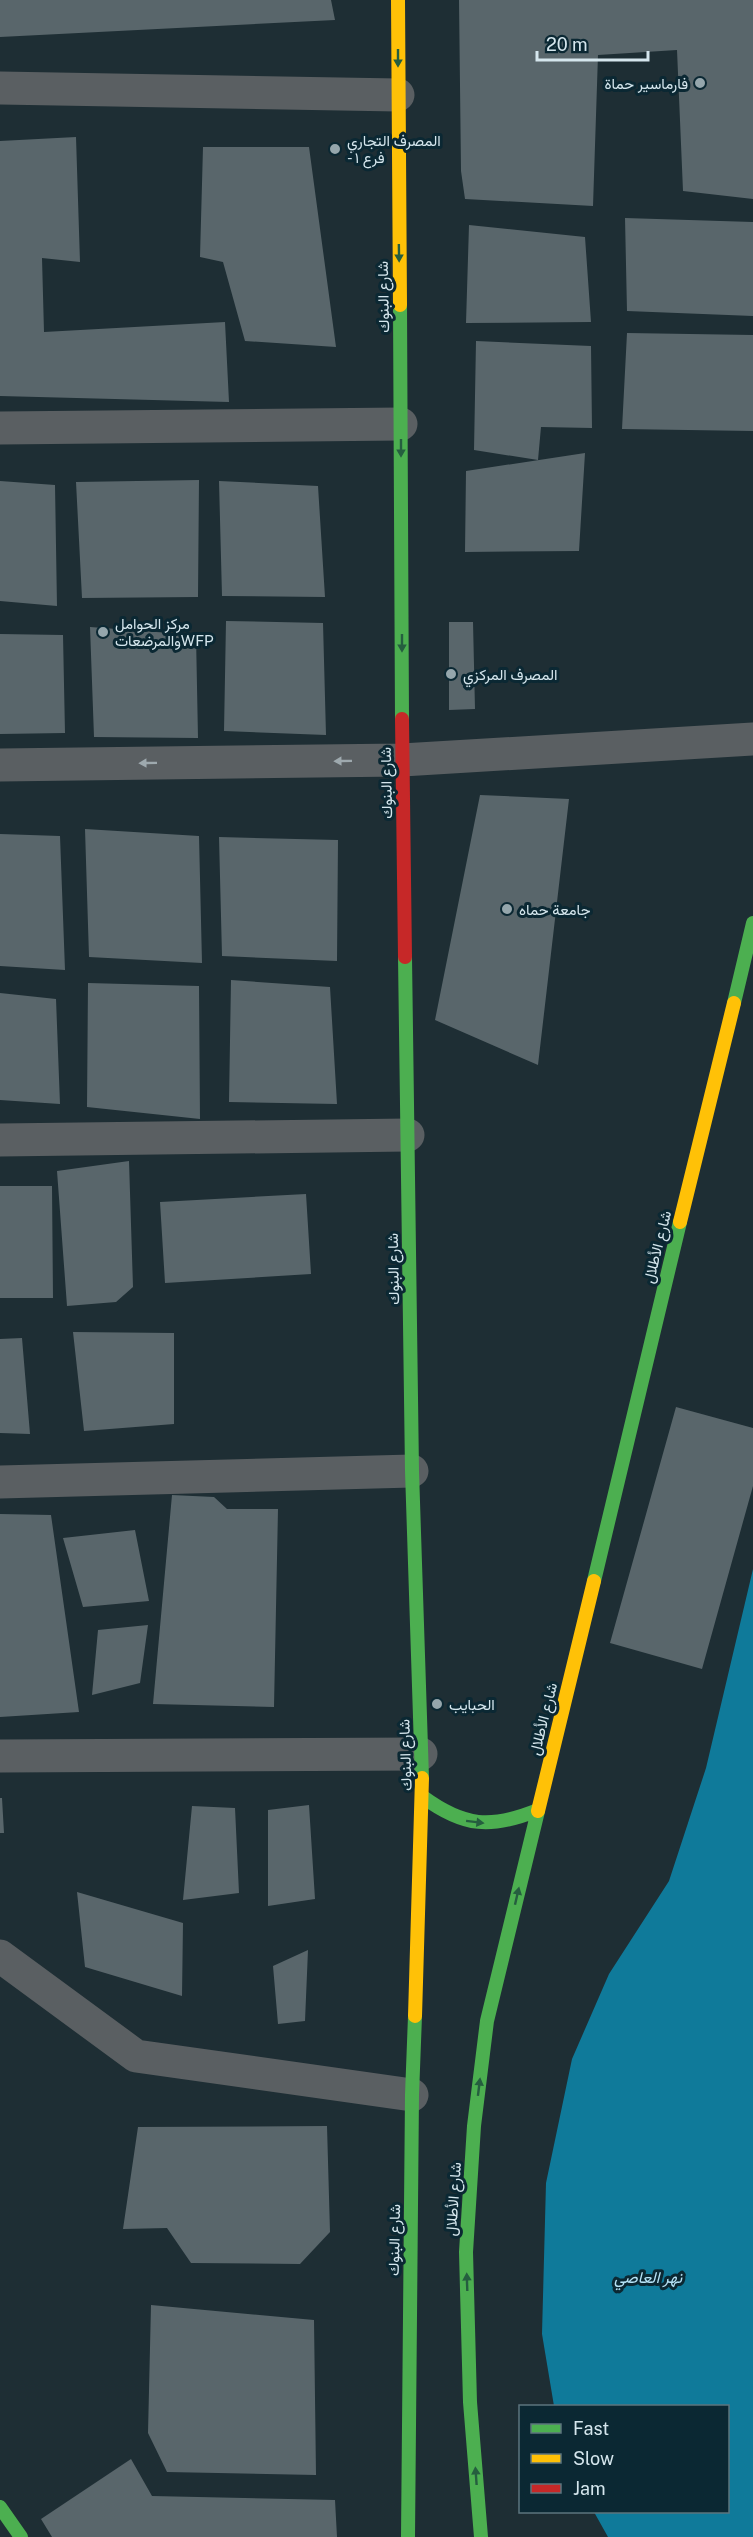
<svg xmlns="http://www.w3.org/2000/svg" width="753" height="2537" font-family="'Public Sans',Vazirmatn,sans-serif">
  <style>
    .water { fill: #0f7a9a }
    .building { fill: #59666b }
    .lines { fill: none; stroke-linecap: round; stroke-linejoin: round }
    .street { stroke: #5a5f62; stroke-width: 33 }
    .fast { stroke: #4caf50; stroke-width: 14 }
    .slow { stroke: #ffc107; stroke-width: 14 }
    .jam { stroke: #c62828; stroke-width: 14 }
    .oneway { fill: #255e3f }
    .oneway2 { fill: #9ea9ae }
    .poi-dot { fill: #95a6ac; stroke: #0b2833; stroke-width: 2 }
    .labels { text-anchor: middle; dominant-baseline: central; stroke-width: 6; stroke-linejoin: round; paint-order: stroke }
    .poi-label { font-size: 15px; fill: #d5e6ed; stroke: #0b2833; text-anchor: start }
    .street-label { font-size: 15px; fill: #d5e6ed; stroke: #0b2833 }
    .water-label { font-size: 16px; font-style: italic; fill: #b7e4f8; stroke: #0b2833 }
  </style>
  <rect width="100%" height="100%" fill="#1e2e34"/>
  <path class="water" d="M753,1569V2537H608L594,2512H728V2406H554L542,2334L546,2183L572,2059L609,1974L669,1881L706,1768Z"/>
  <path class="building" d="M0,0H331L335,20L0,37Z
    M459,0H753V199L683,191L677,50L598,55L593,206L465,199L461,171Z
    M76,137L80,262L42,258L44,332L225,322L229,402L0,396V141Z
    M203,147H309L336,347L245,341L223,262L200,257Z
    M625,218L753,222V316L627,311Z
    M469,225L585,237L591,322L466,323Z
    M627,333L753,335V431L622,429Z
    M476,341L591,346L592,428L541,427L538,460L474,450Z
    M585,453L579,551L465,552L466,471Z
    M199,480L198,597L82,598L76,482Z
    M0,481L55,485L57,606L0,601Z
    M219,481L318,486L325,597L222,596Z
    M226,621L323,623L326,735L224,731Z
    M449,622H473L475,709L449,710Z
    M90,627L196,635L198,738L94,737Z
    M0,634L63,635L65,733L0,734Z
    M480,795L569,799L538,1065L435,1020Z
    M85,829L199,836L202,963L89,957Z
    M0,834L60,836L65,970L0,966Z
    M219,837L338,840L337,961L222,956Z
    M231,980L330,987L337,1104L229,1102Z
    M88,983L199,986L200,1119L87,1107Z
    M0,993L56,999L60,1104L0,1100Z
    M129,1161L133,1287L116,1302L67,1306L57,1171Z
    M0,1186H52L53,1298H0Z
    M306,1194L311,1274L165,1283L160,1202Z
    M73,1332L174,1333V1424L84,1431Z
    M22,1338L30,1434L0,1433V1339Z
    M676,1407L753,1428V1486L702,1669L610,1643Z
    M172,1495L214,1497L227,1509H278L274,1707L153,1704Z
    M0,1514L51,1515L79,1712L0,1717Z
    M135,1530L149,1601L83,1607L63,1538Z
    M148,1625L140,1683L92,1695L98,1630Z
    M0,1798H2L4,1833H0Z
    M309,1805L315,1899L268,1906V1810Z
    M192,1806L235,1808L239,1893L183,1900Z
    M77,1892L183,1923L182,1996L85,1967Z
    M308,1950L305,2021L278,2024L273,1966Z
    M327,2126L330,2232L300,2264L191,2263L167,2228L123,2229L138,2127Z
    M151,2305L314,2320L316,2475L167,2472L148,2433Z
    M131,2459L152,2496L335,2500L337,2537H52L41,2519Z"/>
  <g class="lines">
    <path class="street" d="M0,88L398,95
      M0,428L401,424
      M0,765L402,760L753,739
      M0,1140L408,1135
      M0,1482L412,1471
      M0,1756L421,1754
      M0,1956L136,2056L412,2095"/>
    <path class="fast" d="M400,305L402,719
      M405,957L412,1471L422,1778
      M734,1003L753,923
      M594,1581L680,1222
      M423,1797C464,1827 491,1829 538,1810
      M0,2507L21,2537
      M408,2537L412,2095L415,2016
      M481,2537L470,2402L466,2252L474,2126L487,2021L538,1811"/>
    <path class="slow" d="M398,0L400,305
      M680,1222L734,1003
      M538,1811L594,1581
      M415,2016L422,1778"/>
    <path class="jam" d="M402,719L405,957"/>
  </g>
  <defs><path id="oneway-solid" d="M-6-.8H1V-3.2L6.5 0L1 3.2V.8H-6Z" transform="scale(1.5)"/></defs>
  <g class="oneway">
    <use href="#oneway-solid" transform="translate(398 58) rotate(90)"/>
    <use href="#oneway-solid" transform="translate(399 253) rotate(89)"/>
    <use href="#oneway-solid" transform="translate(401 448) rotate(90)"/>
    <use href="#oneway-solid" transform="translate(402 643) rotate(90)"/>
    <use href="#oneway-solid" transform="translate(475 1822) rotate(7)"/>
    <use href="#oneway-solid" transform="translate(517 1896) rotate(-77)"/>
    <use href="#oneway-solid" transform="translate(479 2087) rotate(-83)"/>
    <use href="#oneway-solid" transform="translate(467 2282) rotate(-92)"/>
    <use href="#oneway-solid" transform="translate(476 2476) rotate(-94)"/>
  </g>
  <g class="oneway2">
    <use href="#oneway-solid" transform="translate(343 761) rotate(179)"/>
    <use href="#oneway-solid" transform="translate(148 763) rotate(179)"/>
  </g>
  <g class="poi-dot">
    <circle cx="700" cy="83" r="6"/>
    <circle cx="335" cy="149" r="6"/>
    <circle cx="103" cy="632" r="6"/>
    <circle cx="451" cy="674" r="6"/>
    <circle cx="507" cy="909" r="6"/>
    <circle cx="437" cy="1704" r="6"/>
  </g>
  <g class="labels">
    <g class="poi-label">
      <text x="688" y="83" text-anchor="end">فارماسير حماة</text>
      <text x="347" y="140">المصرف التجاري<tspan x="347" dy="17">- فرع ١</tspan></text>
      <text x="115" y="623">مركز الحوامل<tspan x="115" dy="17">والمرضعاتWFP</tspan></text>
      <text x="463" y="674">المصرف المركزي</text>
      <text x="519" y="909">جامعة حماه</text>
      <text x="449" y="1704">الحبايب</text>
    </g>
    <g class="street-label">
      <text transform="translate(383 297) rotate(-91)">شارع البنوك</text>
      <text transform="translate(386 783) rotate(-91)">شارع البنوك</text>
      <text transform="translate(657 1247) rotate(-76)">شارع الأطلال</text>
      <text transform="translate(393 1269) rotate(-91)">شارع البنوك</text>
      <text transform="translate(543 1719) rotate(-76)">شارع الأطلال</text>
      <text transform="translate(405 1755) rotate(-92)">شارع البنوك</text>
      <text transform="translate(453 2199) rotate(-86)">شارع الأطلال</text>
      <text transform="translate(394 2240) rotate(-89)">شارع البنوك</text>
    </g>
    <g class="water-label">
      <text x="648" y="2277">نهر العاصي</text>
    </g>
  </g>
  <rect x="519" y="2405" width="210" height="108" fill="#0b2833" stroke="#5c747d" stroke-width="1.5"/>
  <rect x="531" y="2424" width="30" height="9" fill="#4caf50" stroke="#5c747d" stroke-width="1.5"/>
  <text x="573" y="2435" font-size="18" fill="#d5e6ed">Fast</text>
  <rect x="531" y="2454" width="30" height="9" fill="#ffc107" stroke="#5c747d" stroke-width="1.5"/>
  <text x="573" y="2465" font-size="18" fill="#d5e6ed">Slow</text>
  <rect x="531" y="2484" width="30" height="9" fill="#c62828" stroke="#5c747d" stroke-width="1.5"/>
  <text x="573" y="2495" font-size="18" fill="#d5e6ed">Jam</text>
  <path d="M537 51v9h111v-9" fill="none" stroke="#d5e6ed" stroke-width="3"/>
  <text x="546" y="51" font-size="18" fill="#d5e6ed" stroke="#0b2833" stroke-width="4.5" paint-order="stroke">20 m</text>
</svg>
